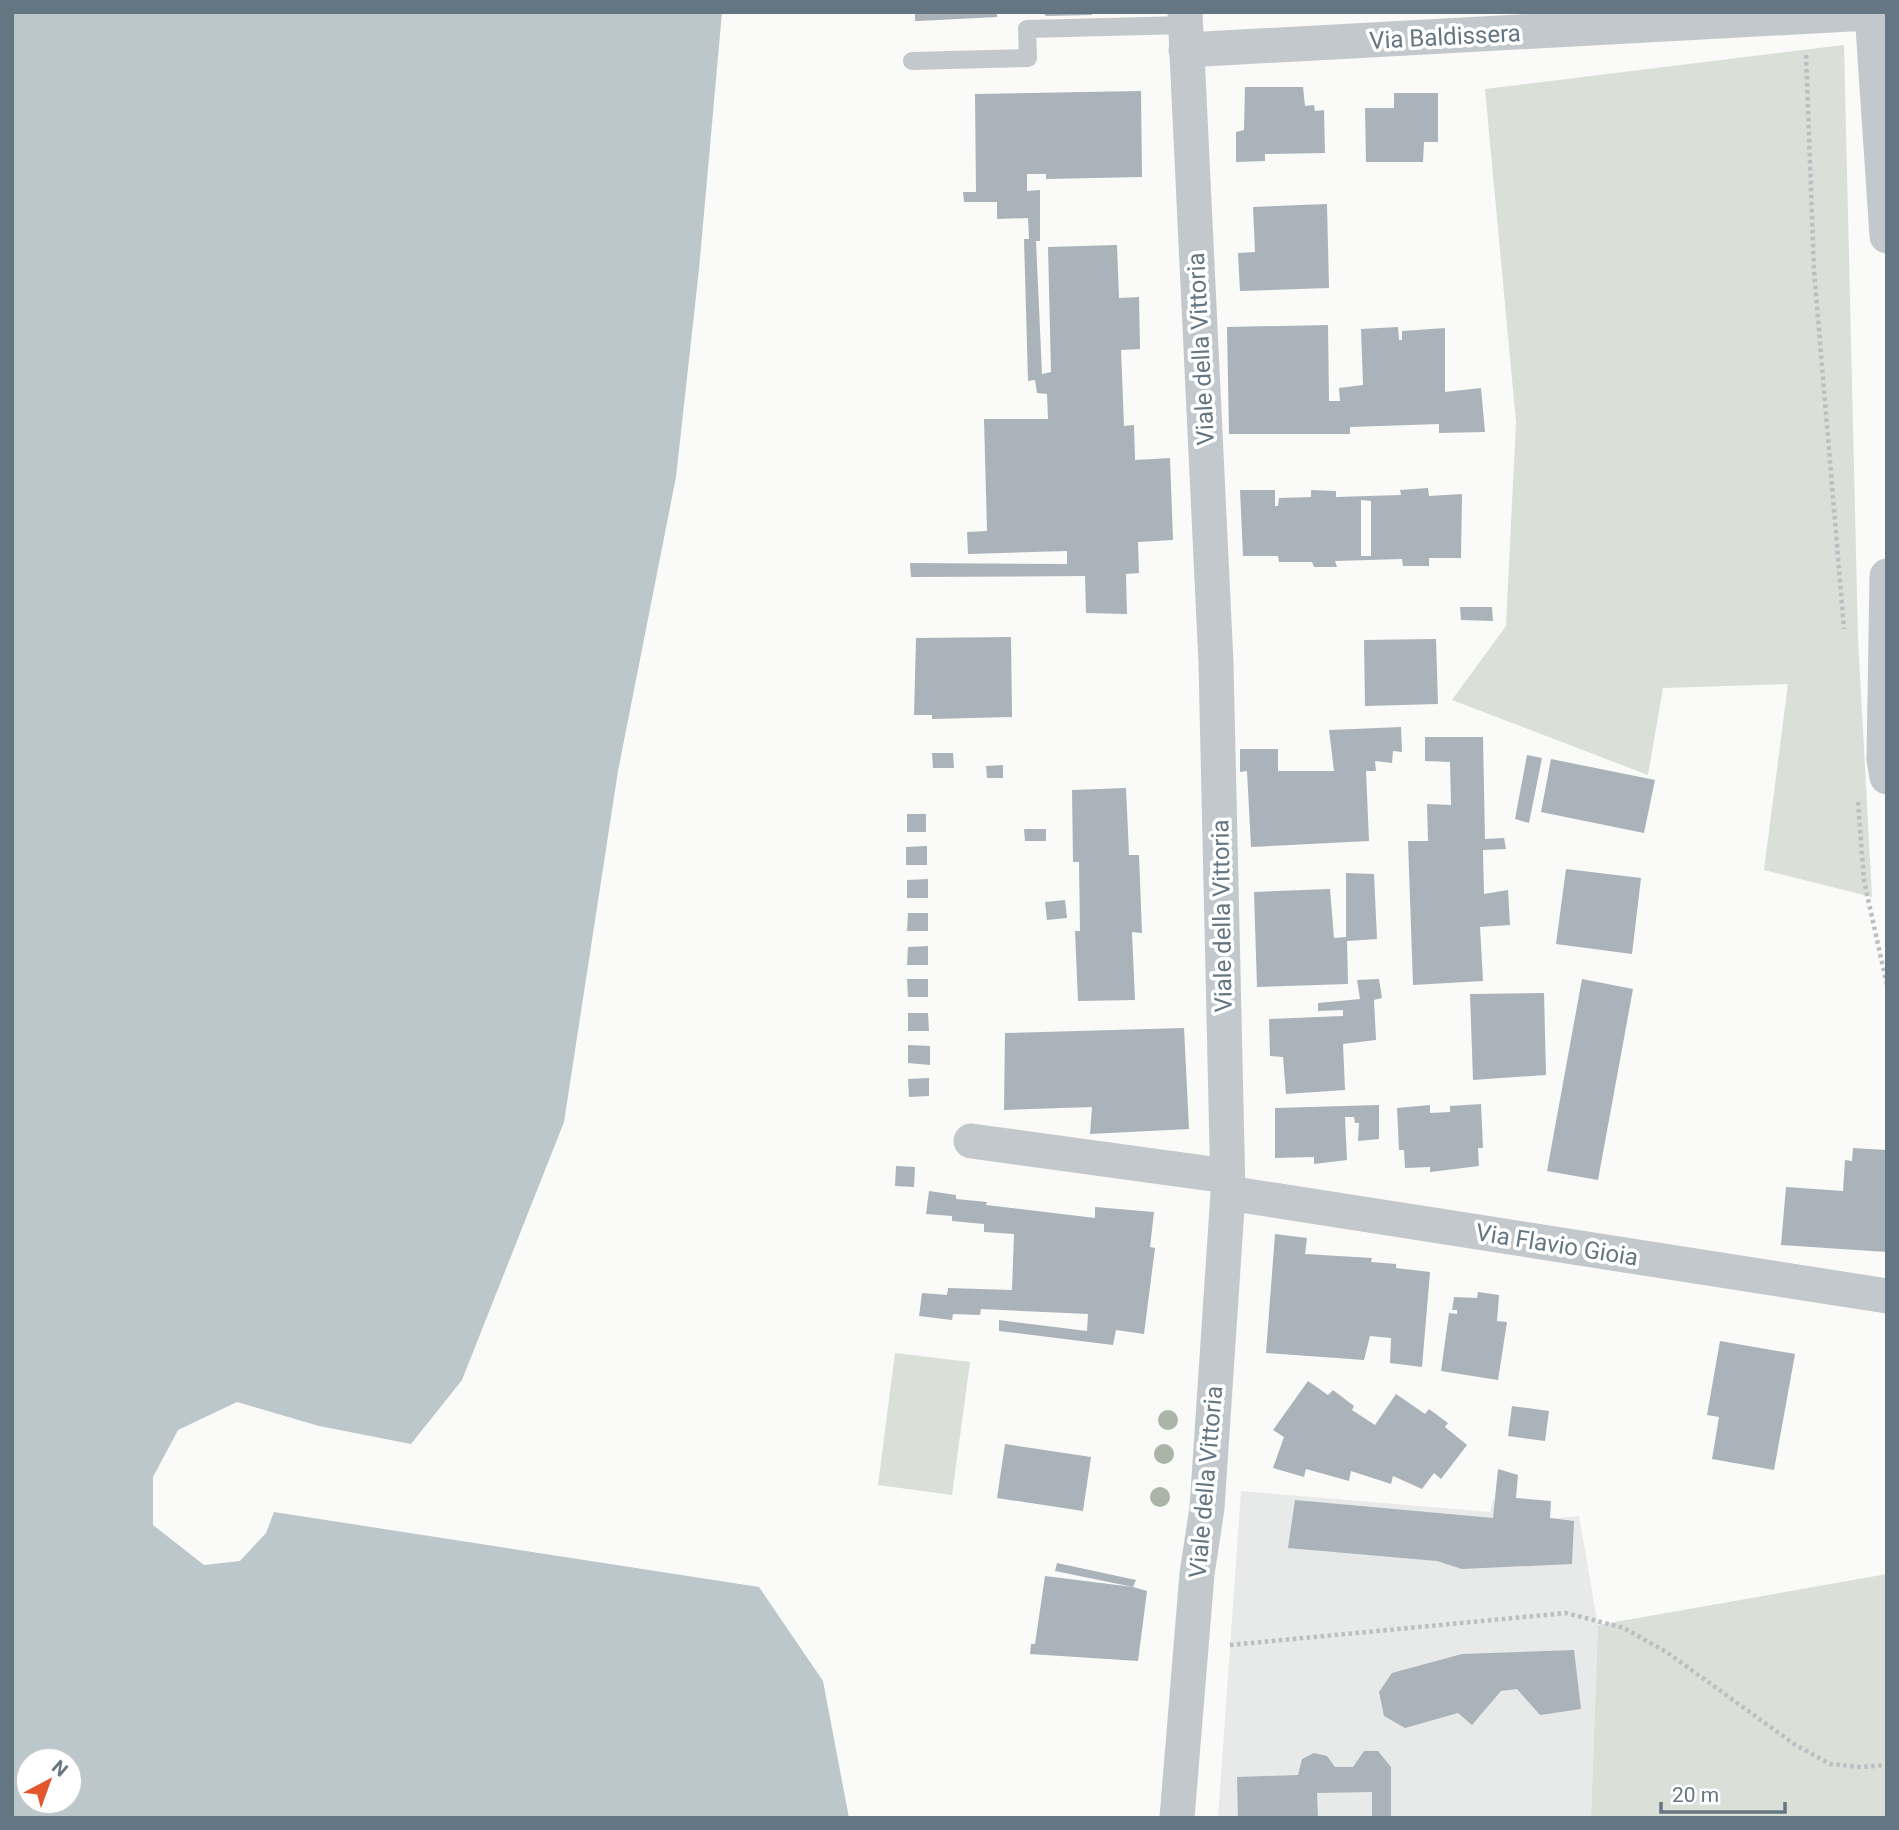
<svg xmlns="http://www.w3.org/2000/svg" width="1899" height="1830" font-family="Roboto,sans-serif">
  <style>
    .built { fill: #e8e9e9 }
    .green { fill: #dadfd7 }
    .water { fill: #bbc7cb; fill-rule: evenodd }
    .building { fill: #aab3b9; fill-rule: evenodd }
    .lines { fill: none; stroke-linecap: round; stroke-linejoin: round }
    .path { stroke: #bbbfc2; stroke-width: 4.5; stroke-dasharray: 3.5 3.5; stroke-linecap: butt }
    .lane { stroke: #c3c8cc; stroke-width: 18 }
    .street { stroke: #c3c8cc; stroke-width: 35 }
    .tree { fill: #aab4a7 }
    .labels { text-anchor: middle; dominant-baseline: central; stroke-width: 7; stroke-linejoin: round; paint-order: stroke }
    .street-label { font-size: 24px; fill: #657683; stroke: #fff }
  </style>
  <rect width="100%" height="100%" fill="#fafaf8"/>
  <path class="built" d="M1241,1491L1490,1512L1493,1500L1548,1519L1579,1516L1598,1625L1591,1818H1218Z"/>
  <path class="green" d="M1844,45L1858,638L1872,897L1764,870L1788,684L1663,688L1648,775L1452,700L1506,626L1516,422L1485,89Z
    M895,1353L970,1362L952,1495L878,1485Z
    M1887,1574V1818H1591L1598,1625Z"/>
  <path class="water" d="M12,12H722L699,269L676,477L618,771L564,1122L462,1380L411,1444L319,1426L237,1402L178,1430L153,1477V1525L204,1565L240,1561L266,1533L274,1512L759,1587L823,1681L849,1818H12ZM28,1760H70V1802H28Z"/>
  <path class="building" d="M915,12H997V17L919,21H915Z
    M1042,12H1092V15L1046,16Z
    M1245,87H1303L1305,106L1314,105L1315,111L1324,110L1325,153L1265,154V161L1236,162V132L1244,130Z
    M1141,91L1142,177L1046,179V174H1027V191L1040,190V241H1036L1042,374L1051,372L1048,247L1117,245L1119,298L1139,297L1140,349L1121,350L1124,426L1134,425L1135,460L1170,458L1173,540L1138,542L1139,573L1126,574L1127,614L1086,613L1085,576L911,577L910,563L1067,564V551L968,554L967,532L987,531L984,419H1048L1047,394L1037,393L1035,380L1028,381L1024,239H1029L1028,218L997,219V202H964L963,192H976L975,94Z
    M1394,93H1438V142H1424L1423,162H1366L1365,108H1394Z
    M1327,204L1329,288L1240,291L1238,253L1255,252L1253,207Z
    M1328,325L1329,401H1340L1339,388L1363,385L1361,329L1398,327L1399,340H1402V331L1445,328V392L1481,388L1485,432L1439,433V424L1350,427V434H1229L1227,327Z
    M1428,488L1429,496L1462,494L1461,558H1429V566H1403L1402,559L1335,561L1337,567H1314L1312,562H1279L1278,556H1243L1240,490H1275V506H1278L1279,498L1311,497V490L1336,491V497L1401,495L1400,490ZM1361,500L1371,501V556H1361Z
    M1460,607H1492L1493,621L1461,620Z
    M1011,637L1012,717L932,719V715H914L916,638Z
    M1436,639L1438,704L1365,706L1364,640Z
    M1401,727L1402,752L1393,751L1392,763L1375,761L1376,771H1366L1369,841L1251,847L1247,771L1240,772V749H1278V771H1334L1329,730Z
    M1425,737H1483L1485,839L1504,838L1506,849L1483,850L1484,894L1508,890L1510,925L1480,927L1483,981L1413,985L1408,841H1428L1427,804L1451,805L1450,762L1425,761Z
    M932,753H953L954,768H933Z
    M1527,755L1542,758L1529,823L1515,819Z
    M1551,759L1655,780L1644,833L1541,812Z
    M1003,765V778H987L986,766Z
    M1126,788L1129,855H1139L1142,933L1132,932L1135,1000L1078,1001L1075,931H1080L1079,862H1073L1072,790Z
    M907,814H926V832H907Z
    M1024,829H1046V841H1025Z
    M927,846V865H906V847Z
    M1566,869L1641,878L1632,954L1556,944Z
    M1346,873L1374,874L1377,939L1347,941L1348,984L1257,987L1254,892L1330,889L1334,938L1346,937Z
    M928,879V898H907V880Z
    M1065,900L1067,918L1047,920L1045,902Z
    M908,913H928V931H907Z
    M928,946V965H907L908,947Z
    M907,979H928V997H908Z
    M1379,979L1382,998L1374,1000L1376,1040L1343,1044L1345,1090L1286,1094L1283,1057L1270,1056L1269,1019L1343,1016V1010L1318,1011V1003L1360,999L1357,980Z
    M1582,979L1633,989L1598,1180L1547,1171Z
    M1544,993L1546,1075L1473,1080L1470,994Z
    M908,1013H928L929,1031H908Z
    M1184,1028L1189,1129L1090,1134L1092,1107L1004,1110L1005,1033Z
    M908,1045L930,1046V1065L908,1063Z
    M929,1078V1096L909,1097L908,1079Z
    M1481,1104L1483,1148H1478L1479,1166L1430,1172V1167L1405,1168L1404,1150H1399L1397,1108L1430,1105V1113L1450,1112V1106Z
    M1379,1105V1139L1358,1141L1359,1123H1355L1354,1117H1345L1347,1160L1314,1164V1157L1275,1158V1108Z
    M1853,1148L1887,1150V1252L1781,1245L1786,1187L1843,1191L1845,1160L1852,1161Z
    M896,1166L915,1167L914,1187L895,1186Z
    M929,1191L956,1195V1199L987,1202L986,1205L1095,1218V1207L1154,1212L1150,1247L1155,1248L1144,1334L1116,1330L1113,1345L999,1331V1320L1087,1331L1088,1314L981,1309L980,1315L953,1314L952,1320L919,1316L922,1293L947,1295L948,1288L1012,1290L1014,1234L984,1232V1224L952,1221V1216L926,1214Z
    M1275,1234L1307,1238L1305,1254L1372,1258L1371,1262L1396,1264V1268L1430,1272L1422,1367L1390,1363L1391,1338L1370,1336L1364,1360L1266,1353Z
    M1478,1292L1499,1295L1497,1321L1507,1322L1498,1380L1441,1371L1449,1313L1457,1314V1310H1452L1454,1297L1477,1298Z
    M1720,1341L1795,1354L1774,1470L1712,1459L1719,1417L1707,1415Z
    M1308,1381L1328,1395L1333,1390L1354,1406L1352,1410L1375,1425L1396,1394L1425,1414L1429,1409L1448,1423L1445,1427L1467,1445L1441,1479L1434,1473L1422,1489L1393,1476L1391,1484L1351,1471L1349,1481L1306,1469L1304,1477L1273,1468L1284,1437L1273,1430Z
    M1512,1406L1549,1411L1545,1441L1508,1436Z
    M1005,1444L1091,1457L1083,1511L997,1498Z
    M1498,1469L1518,1475L1516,1498L1551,1501L1550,1518L1574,1521L1572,1564L1462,1569L1437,1561L1288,1548L1295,1500L1493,1518Z
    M1057,1563L1136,1580L1133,1587L1147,1591L1138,1661L1030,1654L1031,1644H1035L1045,1576L1133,1587L1055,1571Z
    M1574,1650L1581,1709L1540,1715L1517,1689L1501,1691L1472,1725L1458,1713L1405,1728L1384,1716L1379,1692L1392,1673L1462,1654Z
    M1364,1751H1378L1391,1767V1818H1372V1792L1317,1793L1318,1818H1238L1237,1777L1298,1775L1302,1759L1314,1753L1327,1756L1335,1767H1353Z"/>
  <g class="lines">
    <path class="path" d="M1806,55L1814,270L1844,629
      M1858,802L1864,881L1887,985
      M1230,1645L1566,1613L1624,1628L1668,1653L1794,1744L1830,1764L1861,1767L1887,1765"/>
    <path class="lane" d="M912,61L1028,58L1027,29L1185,25"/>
    <path class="street" d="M1872,12L1887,236
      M1186,50L1887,12
      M1887,576L1884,759L1887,777
      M971,1141L1227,1176
      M1228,1193L1887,1296
      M1177,1818L1197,1574L1207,1508L1228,1193L1216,663L1185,12"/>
  </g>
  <g class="tree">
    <circle cx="1168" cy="1420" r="10"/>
    <circle cx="1164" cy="1454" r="10"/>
    <circle cx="1160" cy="1497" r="10"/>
  </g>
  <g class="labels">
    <g class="street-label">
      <text transform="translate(1445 37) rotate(-3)">Via Baldissera</text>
      <text transform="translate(1201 349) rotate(-93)">Viale della Vittoria</text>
      <text transform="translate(1222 916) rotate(-91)">Viale della Vittoria</text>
      <text transform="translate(1557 1245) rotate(9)">Via Flavio Gioia</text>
      <text transform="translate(1206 1482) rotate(-85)">Viale della Vittoria</text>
    </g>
  </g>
  <rect width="1899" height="1830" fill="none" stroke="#657683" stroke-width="28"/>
  <g transform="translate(49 1781) rotate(41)"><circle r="33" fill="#ffffff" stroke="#c1c8cd" stroke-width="2"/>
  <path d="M0-5L12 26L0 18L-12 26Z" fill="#e4572e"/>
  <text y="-10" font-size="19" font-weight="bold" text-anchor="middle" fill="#657683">N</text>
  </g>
  <path d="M1661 1802v10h124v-10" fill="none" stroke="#657683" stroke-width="3.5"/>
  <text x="1672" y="1802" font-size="21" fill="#657683" stroke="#ffffff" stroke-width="5" paint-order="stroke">20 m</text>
</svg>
